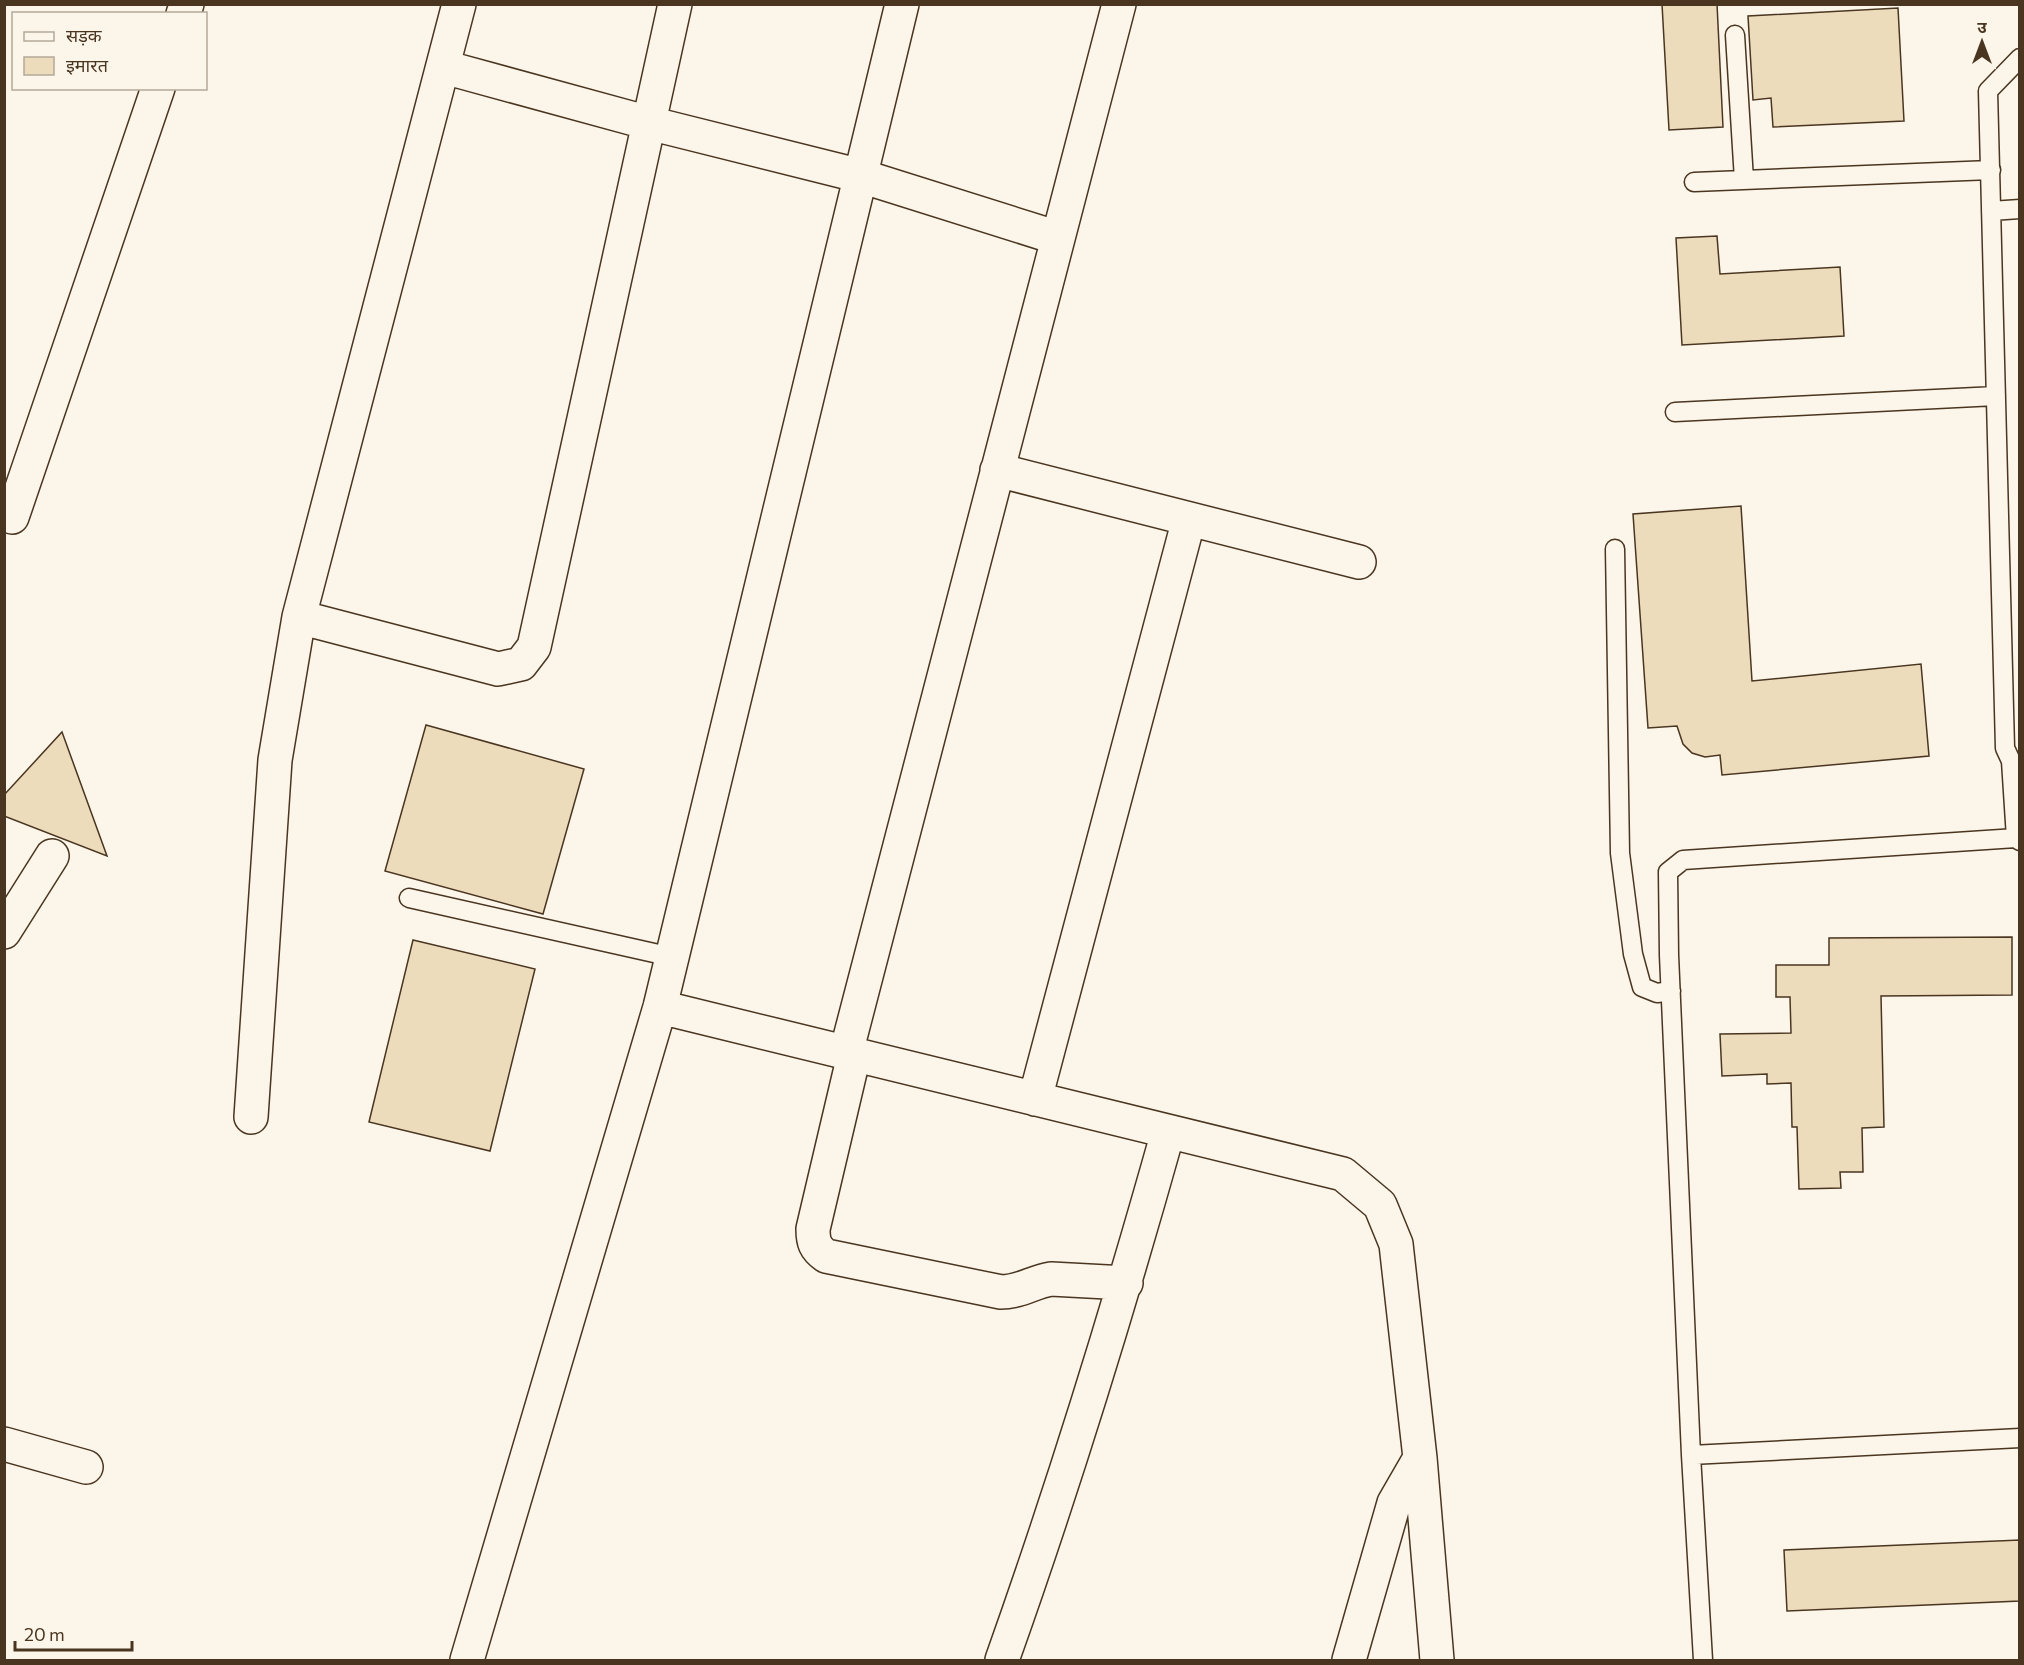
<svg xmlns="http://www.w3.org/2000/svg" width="2024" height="1665" font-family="Commissioner,'Noto Sans Devanagari',sans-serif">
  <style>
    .building { fill: #ecdcbc; stroke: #4a3520; stroke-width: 1.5 }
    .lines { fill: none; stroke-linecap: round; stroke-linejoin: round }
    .service-casing { stroke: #4a3520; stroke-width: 21 }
    .minor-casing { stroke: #4a3520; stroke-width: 36 }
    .service { stroke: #fbf6e9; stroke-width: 18 }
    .minor { stroke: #fbf6e9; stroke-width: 33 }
  </style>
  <rect width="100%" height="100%" fill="#fbf6e9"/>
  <path class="building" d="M1662,4H1717L1723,127L1669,130Z
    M1898,8L1904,121L1773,127L1771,98L1753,100L1748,16Z
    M1717,236L1720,274L1840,267L1844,336L1682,345L1676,238Z
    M1741,506L1752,681L1921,664L1929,756L1722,775L1720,755L1705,757L1692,753L1683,744L1677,726L1648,728L1633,514Z
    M426,725L584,769L543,914L385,871Z
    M62,732L107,856L4,816V795Z
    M2012,937V995L1881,996L1884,1127L1862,1128L1863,1172H1840L1841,1188L1799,1189L1797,1127H1792L1791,1083L1767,1084V1074L1722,1076L1720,1034L1791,1033L1790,997H1776V965H1829V938Z
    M413,940L535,969L490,1151L369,1122Z
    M2020,1540V1601L1787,1611L1784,1550Z"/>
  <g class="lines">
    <defs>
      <path id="service" d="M1735,35L1744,180
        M2020,58L1988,91L2005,748L2011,761L2016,838L2020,841
        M1694,182L1991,170
        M1991,211L2020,209
        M1675,412L1996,396
        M1615,549L1620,853L1633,954L1642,987L1657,993L1671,991
        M409,898L672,957
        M1691,1455L2020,1438
        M1703,1660L1691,1455L1669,955L1668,872L1683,860L2016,838"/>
      <path id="minor" d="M183,14L187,4
        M444,67L649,123L861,176L1058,238
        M997,470L1359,562
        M4,514L12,517L158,88
        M299,617L498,669L521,664L534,647L675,4
        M4,932L52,856
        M660,1007L1343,1174L1380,1205L1396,1244L1420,1458L1437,1660
        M846,1053L1119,4
        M854,1055L813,1229C813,1242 815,1248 826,1256L1001,1292C1020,1292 1033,1282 1051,1279L1126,1283
        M1035,1099L1189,519
        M251,1117L275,760L299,617L459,4
        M4,1444L86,1467
        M467,1660L660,1007L902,4
        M1002,1660C1064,1486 1118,1310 1168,1132
        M1349,1660L1394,1503L1420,1458"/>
    </defs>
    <use href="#service" class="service-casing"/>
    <use href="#minor" class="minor-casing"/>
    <use href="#service" class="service"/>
    <use href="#minor" class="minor"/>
  </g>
  <rect width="2024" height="1665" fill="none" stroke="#4a3520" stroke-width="12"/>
  <rect x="12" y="12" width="195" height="78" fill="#fbf6e9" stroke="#b4a999" stroke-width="1.5"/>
  <rect x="24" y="32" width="30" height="9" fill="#fbf6e9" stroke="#b4a999" stroke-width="1.5"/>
  <text x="66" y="42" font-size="18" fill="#4a3520">सड़क</text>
  <rect x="24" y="57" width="30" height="18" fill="#ecdcbc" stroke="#b4a999" stroke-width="1.5"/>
  <text x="66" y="72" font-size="18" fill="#4a3520">इमारत</text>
  <g transform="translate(1982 42)" stroke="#fbf6e9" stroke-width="4.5" paint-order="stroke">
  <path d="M0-4.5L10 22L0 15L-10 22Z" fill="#4a3520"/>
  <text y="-9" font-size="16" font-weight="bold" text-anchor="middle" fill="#4a3520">उ</text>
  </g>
  <path d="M15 1641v9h117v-9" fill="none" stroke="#4a3520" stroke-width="3"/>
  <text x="24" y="1641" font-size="18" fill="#4a3520" stroke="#fbf6e9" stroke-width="4.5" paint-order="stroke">20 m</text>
</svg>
